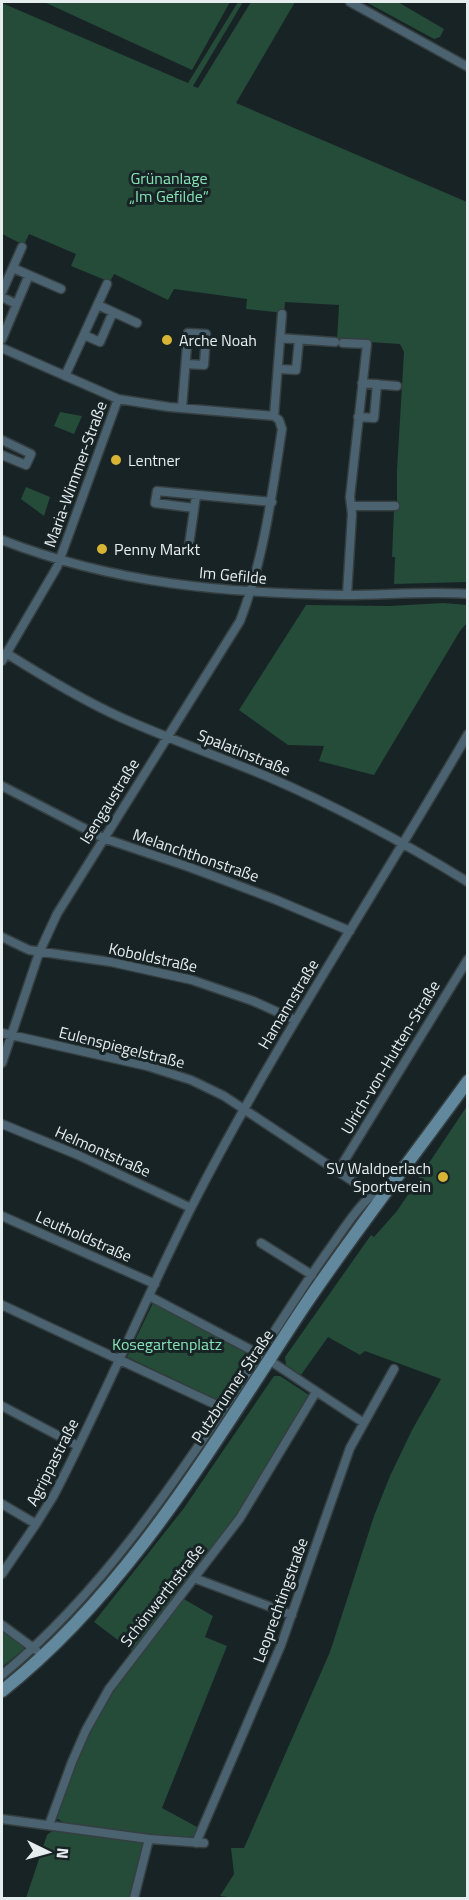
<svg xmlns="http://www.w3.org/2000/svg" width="469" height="1900" font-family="'Titillium Web',sans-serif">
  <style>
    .green { fill: #254b39 }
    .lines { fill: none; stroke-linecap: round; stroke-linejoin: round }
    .street-casing { stroke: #353f41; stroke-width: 11 }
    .secondary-casing { stroke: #353f41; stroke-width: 15 }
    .street { stroke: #4b6370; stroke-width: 8 }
    .secondary { stroke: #61889d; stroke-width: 12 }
    .poi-dot { fill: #d7b434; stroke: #182325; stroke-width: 2 }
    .labels { text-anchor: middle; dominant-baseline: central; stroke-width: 6; stroke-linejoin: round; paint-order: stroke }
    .park-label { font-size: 16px; fill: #85e2b6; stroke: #182325 }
    .poi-label { font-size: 16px; fill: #e6edef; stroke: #182325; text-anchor: start }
    .street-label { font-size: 16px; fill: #e6edef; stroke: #182325 }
  </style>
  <rect width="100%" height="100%" fill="#182325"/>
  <path class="green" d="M44,2H230L192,70Z
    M238,2H243L193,86L198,88L251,2H295L236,103L467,202V582L394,584L395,557H392L394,510L397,509V470L404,352L400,344L337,340L339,305L285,302L284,313L246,309L247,299L174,289L168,300L114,274L110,282L71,266L76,254L29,234L24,245L2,234V3L188,83Z
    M366,2H398L444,29L440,37L434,39Z
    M60,412L82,416L74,434L54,426Z
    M26,487L50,497L44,516L21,499Z
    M443,603L467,605V623L460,631L374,775L319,761L324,746L288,745L239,710L306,605L390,606Z
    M467,1106V1898H228V1897L220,1896L234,1874L231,1848H244L330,1652L374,1516L390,1476L412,1430L441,1379L365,1351L360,1355L328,1337L301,1375L286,1365L285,1357L371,1235L374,1237L397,1211Z
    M153,1303L252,1356L222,1402L127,1357Z
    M274,1376H280L309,1395L238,1515L177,1595L213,1616L205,1637L227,1646L162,1808L199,1828L192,1839L146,1834L131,1898H26L47,1835L63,1822L56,1818C70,1781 83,1744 102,1710C113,1691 126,1674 139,1656L94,1622L184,1508Z
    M2,1631L25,1648L2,1667Z"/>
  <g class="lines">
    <defs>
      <path id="street" d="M350,2L468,67
        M13,268L61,289
        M2,292L22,247
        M2,297L16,304
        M98,305L137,323
        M84,335L100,342L113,312
        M280,338L335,342
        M2,339L29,275
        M343,343L367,344L350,497L352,514L347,595
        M2,348L118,399L169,407L274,416L279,420L282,429C272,494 264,559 240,621L57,914L39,953L2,1063
        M279,369L296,370L299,340
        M65,376L107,284
        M362,383L397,386
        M182,408L188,333L206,334L204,365L186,364
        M274,416L282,314
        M358,417L374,418L377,384
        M2,440L31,454L26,465L2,455
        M351,506H395
        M194,508L155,503L157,491L272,502
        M2,540C115,584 225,593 345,595C386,595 427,591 468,594
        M189,545L196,496
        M6,653C44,677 82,700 122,718C169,739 218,756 266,776C336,806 403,842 468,882
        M2,661L57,567L118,399
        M2,786L103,838L189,867L274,899L350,931
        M2,937L29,950L111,962L192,980L253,1001L295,1020
        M2,1033L147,1066L191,1080L224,1096L375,1196
        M2,1124L78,1155L191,1208
        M338,1171L468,959
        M2,1216L155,1284
        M261,1243L312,1275
        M149,1296L259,1354
        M2,1305L223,1408
        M269,1360L364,1423
        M2,1406L78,1446
        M2,1504L36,1524
        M2,1574L36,1524L54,1495C103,1401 143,1303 191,1208C274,1045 376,893 468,734
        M194,1578L292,1615
        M2,1625L36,1650
        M2,1675C111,1585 187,1463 265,1346C287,1312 309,1277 333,1244C345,1227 357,1208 373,1194
        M2,1819L149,1839L204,1843
        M49,1825L72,1762L86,1730L109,1689L240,1518L316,1392
        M196,1843L281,1645L350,1448L394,1369
        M134,1898L149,1839"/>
      <path id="secondary" d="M2,1691C130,1590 216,1439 305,1305C357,1228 414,1156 468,1081"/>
    </defs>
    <use href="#street" class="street-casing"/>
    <use href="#secondary" class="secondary-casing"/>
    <use href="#street" class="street"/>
    <use href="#secondary" class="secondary"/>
  </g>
  <g class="poi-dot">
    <circle cx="167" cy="340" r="6"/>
    <circle cx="116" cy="460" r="6"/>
    <circle cx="102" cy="549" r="6"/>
    <circle cx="443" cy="1177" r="6"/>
  </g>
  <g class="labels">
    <g class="park-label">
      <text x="169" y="178">Grünanlage<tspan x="169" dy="18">„Im Gefilde“</tspan></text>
      <text x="167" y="1344">Kosegartenplatz</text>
    </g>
    <g class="poi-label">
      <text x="179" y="340">Arche Noah</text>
      <text x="128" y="460">Lentner</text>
      <text x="114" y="549">Penny Markt</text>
      <text x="431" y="1168" text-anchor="end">SV Waldperlach<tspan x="431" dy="18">Sportverein</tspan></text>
    </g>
    <g class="street-label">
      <text transform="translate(75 474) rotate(-70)">Maria-Wimmer-Straße</text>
      <text transform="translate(233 575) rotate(5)">Im Gefilde</text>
      <text transform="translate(244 752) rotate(22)">Spalatinstraße</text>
      <text transform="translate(109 801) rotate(-58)">Isengaustraße</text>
      <text transform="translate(196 855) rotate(19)">Melanchthonstraße</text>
      <text transform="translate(153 957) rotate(12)">Koboldstraße</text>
      <text transform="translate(288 1004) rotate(-59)">Hamannstraße</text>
      <text transform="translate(122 1047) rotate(14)">Eulenspiegelstraße</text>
      <text transform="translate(390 1057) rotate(-59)">Ulrich-von-Hutten-Straße</text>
      <text transform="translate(103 1151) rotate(24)">Helmontstraße</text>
      <text transform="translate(84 1236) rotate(24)">Leutholdstraße</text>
      <text transform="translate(232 1386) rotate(-56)">Putzbrunner Straße</text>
      <text transform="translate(52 1462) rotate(-63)">Agrippastraße</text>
      <text transform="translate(162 1595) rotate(-52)">Schönwerthstraße</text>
      <text transform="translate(280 1600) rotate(-70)">Leoprechtingstraße</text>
    </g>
  </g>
  <rect width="469" height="1900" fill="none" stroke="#e6edef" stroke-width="6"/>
  <g transform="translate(48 1852) rotate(95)" stroke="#182325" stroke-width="4.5" paint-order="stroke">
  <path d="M0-4.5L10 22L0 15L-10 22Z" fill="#e6edef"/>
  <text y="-9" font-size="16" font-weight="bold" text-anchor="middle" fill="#e6edef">N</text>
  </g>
</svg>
